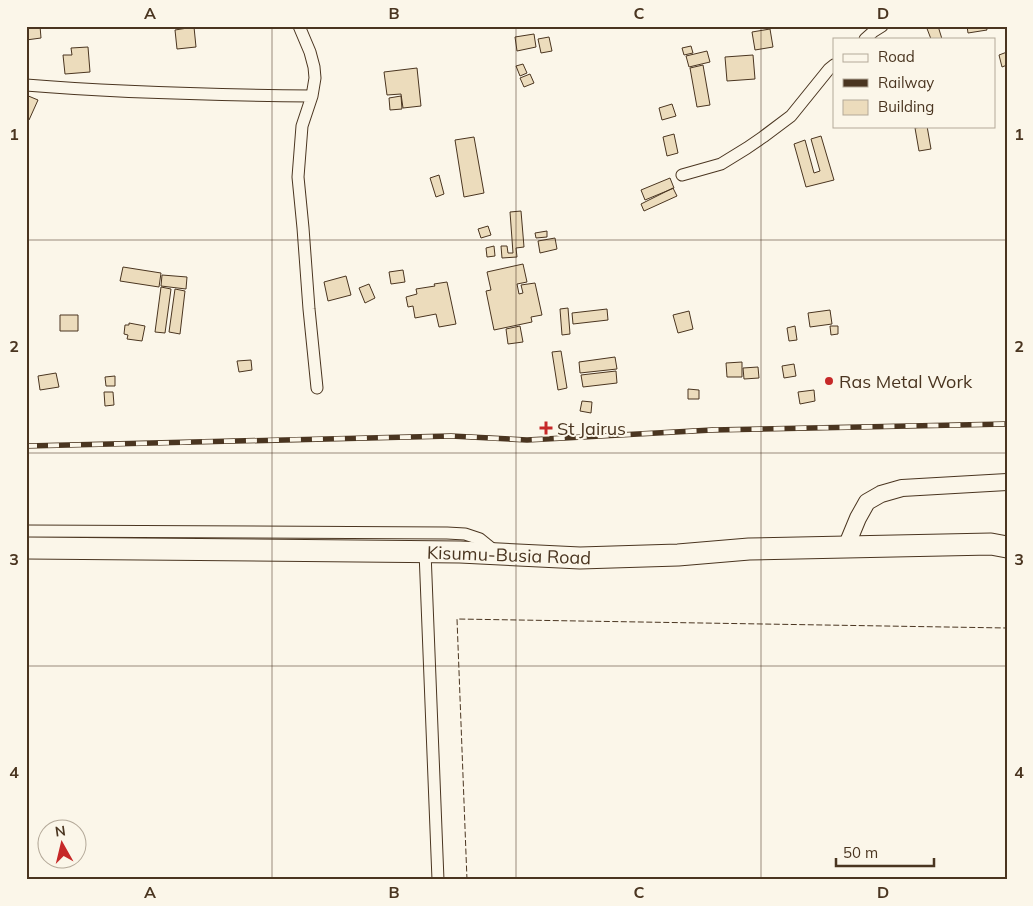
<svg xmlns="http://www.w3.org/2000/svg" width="1033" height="906" font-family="Mulish,sans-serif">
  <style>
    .building { fill: #ecdcbc; stroke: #4a3520 }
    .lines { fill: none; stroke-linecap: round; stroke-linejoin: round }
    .street-casing { stroke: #4a3520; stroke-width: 13 }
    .secondary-casing { stroke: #4a3520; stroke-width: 18 }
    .highway-casing { stroke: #4a3520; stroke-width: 23 }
    .street { stroke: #fbf6e9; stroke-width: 11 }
    .secondary { stroke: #fbf6e9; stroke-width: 16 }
    .highway { stroke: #fbf6e9; stroke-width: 21 }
    .rail-casing { stroke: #4a3520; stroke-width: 5.5 }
    .rail { stroke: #fbf6e9; stroke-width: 4; stroke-dasharray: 11; stroke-linecap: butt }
    .fence { stroke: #4a3520; stroke-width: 1; stroke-dasharray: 6 2.5; stroke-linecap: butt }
    .grid { fill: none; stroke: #4a3520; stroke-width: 1; stroke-opacity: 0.55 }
    .poi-dot { fill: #c62828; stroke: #fbf6e9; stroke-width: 2 }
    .labels { text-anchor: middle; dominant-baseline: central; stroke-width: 4; stroke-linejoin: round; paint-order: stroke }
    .poi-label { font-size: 18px; fill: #4a3520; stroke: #fbf6e9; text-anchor: start }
    .street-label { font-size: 18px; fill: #4a3520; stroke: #fbf6e9 }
    .neatline { fill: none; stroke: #4a3520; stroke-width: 2 }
    .grid-label { font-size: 16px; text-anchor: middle; font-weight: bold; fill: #4a3520 }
  </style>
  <rect width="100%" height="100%" fill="#fbf6e9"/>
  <path class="building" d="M26,26H40L41,38L26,40Z
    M926,26H938L942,39H931Z
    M967,26H986L987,30L968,33Z
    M194,27L196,47L177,49L175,30Z
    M770,29L773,47L755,50L752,32Z
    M534,34L536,47L517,51L515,37Z
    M549,37L552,51L541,53L538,39Z
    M691,46L693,53L684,55L682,48Z
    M88,47L90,72L65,74L63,55H72L71,48Z
    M707,51L710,62L689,67L686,56Z
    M1007,52V65L1002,67L999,55Z
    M753,55L755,79L727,81L725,57Z
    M523,64L527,73L520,76L516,66Z
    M703,65L710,105L697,107L690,68Z
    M417,68L421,106L403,108L401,94L387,95L384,72Z
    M530,74L534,83L524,87L520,78Z
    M26,95L38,100L29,120L26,119Z
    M401,96L402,109L390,110L389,98Z
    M672,104L676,116L662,120L659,108Z
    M927,126L931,149L919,151L915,128Z
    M674,134L678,153L667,156L663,137Z
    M821,136L834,180L806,187L794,144L805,140L814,173L820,171L811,139Z
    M474,137L484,193L464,197L455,140Z
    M439,175L444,194L436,197L430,178Z
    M670,178L674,188L645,200L641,190Z
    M673,188L677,196L644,211L641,204Z
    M521,211L524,247L516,248L517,257L502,258L501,246H507L508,253H513L510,212Z
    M488,226L491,235L481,238L478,229Z
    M547,231V237L536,238L535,233Z
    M555,238L557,249L540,253L538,241Z
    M494,246L495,256L487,257L486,248Z
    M523,264L527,282L517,284L519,294L523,293L521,285L535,283L542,315L531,317L532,322L494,330L486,291L491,290L487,272Z
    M123,267L161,273L159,287L120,281Z
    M403,270L405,282L391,284L389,272Z
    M162,275L187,277L186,289L161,286Z
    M346,276L351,295L328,301L324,282Z
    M447,282L456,324L439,327L436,314L415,318L413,306L408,307L406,297L417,294L416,289L435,286L434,284Z
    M369,284L375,298L365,303L359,288Z
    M161,287L171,289L165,333L155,332Z
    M175,289L185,291L180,334L169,332Z
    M568,308L570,334L562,335L560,309Z
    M607,309L608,320L573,324L572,313Z
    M830,310L832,324L810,327L808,313Z
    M689,311L693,329L678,333L673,315Z
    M60,315H78V331H60Z
    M129,323L145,326L142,341L127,339L128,335L124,334L125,325H129Z
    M520,326L523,342L508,344L506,329Z
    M795,326L797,340L789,341L787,328Z
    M830,326H838V334L831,335Z
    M561,351L567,388L558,390L552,352Z
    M615,357L617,369L580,373L579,362Z
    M251,360L252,370L239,372L237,361Z
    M742,362V377H727L726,363Z
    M794,364L796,376L784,378L782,366Z
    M758,367L759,378L744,379L743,368Z
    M616,371L617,383L583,387L581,375Z
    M56,373L59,387L40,390L38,376Z
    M115,376V386H106L105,377Z
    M688,389L699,390V399H688Z
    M814,390L815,401L800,404L798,392Z
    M104,392H113L114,405L105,406Z
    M582,401L592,402L591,413L580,411Z"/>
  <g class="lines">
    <defs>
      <path id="street" d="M299,26L310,52L314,67L315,78L312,96L302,126L298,177L303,228L309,309L317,388
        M865,39L874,31L882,26
        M26,85C121,93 217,95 312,96
        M682,175L721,164L747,148L763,137L791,116L829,69L834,65
        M26,531L447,533L465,534L480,539L496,552
        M425,552L438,880"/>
      <path id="secondary" d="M846,547L858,518L867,502L881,494L902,488L1007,482"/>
      <path id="highway" d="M26,548L460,552L580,558L678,555L749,549L991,544L1007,547"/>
    </defs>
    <use href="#street" class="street-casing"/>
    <use href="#secondary" class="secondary-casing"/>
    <use href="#highway" class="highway-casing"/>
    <use href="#street" class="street"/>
    <use href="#secondary" class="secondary"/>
    <use href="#highway" class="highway"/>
    <defs>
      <path id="rail" d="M26,446L451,436L527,440L712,430L1007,424"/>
    </defs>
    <use href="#rail" class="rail-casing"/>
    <use href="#rail" class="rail"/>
    <path class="fence" d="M467,880L457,619L1007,628"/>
  </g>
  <path class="grid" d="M272,26V880M516,26V880M761,26V880M26,240H1007M26,453H1007M26,666H1007"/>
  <g class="poi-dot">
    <circle cx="829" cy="381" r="5"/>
    <path d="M543.5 420.5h5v5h5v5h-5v5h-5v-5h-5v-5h5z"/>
  </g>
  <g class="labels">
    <g class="poi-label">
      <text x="839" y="381">Ras Metal Work</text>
      <text x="557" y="428">St Jairus</text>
    </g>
    <g class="street-label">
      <text transform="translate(509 555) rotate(2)">Kisumu-Busia Road</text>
    </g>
  </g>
  <rect width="1033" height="906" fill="none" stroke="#fbf6e9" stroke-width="55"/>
  <rect x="833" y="38" width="162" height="90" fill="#fbf6e9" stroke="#b4a999"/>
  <rect x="843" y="54" width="25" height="8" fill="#fbf6e9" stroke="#b4a999"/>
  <text x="878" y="62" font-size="15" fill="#4a3520">Road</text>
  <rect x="843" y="79" width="25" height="8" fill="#4a3520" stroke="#b4a999"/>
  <text x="878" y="88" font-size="15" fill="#4a3520">Railway</text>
  <rect x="843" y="100" width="25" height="15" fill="#ecdcbc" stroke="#b4a999"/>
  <text x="878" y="112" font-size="15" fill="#4a3520">Building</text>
  <g transform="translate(62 844) rotate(352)"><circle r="24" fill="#fbf6e9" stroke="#b4a999"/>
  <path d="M0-4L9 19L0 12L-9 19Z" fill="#c62828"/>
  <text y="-8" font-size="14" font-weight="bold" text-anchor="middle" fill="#4a3520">N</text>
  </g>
  <path d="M836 858v8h98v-8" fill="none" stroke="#4a3520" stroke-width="2.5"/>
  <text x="843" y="858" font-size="15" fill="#4a3520" stroke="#fbf6e9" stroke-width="4" paint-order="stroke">50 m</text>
  <rect x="28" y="28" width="978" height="850" class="neatline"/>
  <g class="grid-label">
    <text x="150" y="19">A</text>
    <text x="394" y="19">B</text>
    <text x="639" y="19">C</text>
    <text x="883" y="19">D</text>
    <text x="14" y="140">1</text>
    <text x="1019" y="140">1</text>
    <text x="14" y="352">2</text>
    <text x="1019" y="352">2</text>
    <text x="14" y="565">3</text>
    <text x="1019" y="565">3</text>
    <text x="14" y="778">4</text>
    <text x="1019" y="778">4</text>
    <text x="150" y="898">A</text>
    <text x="394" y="898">B</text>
    <text x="639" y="898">C</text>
    <text x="883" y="898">D</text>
  </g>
</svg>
